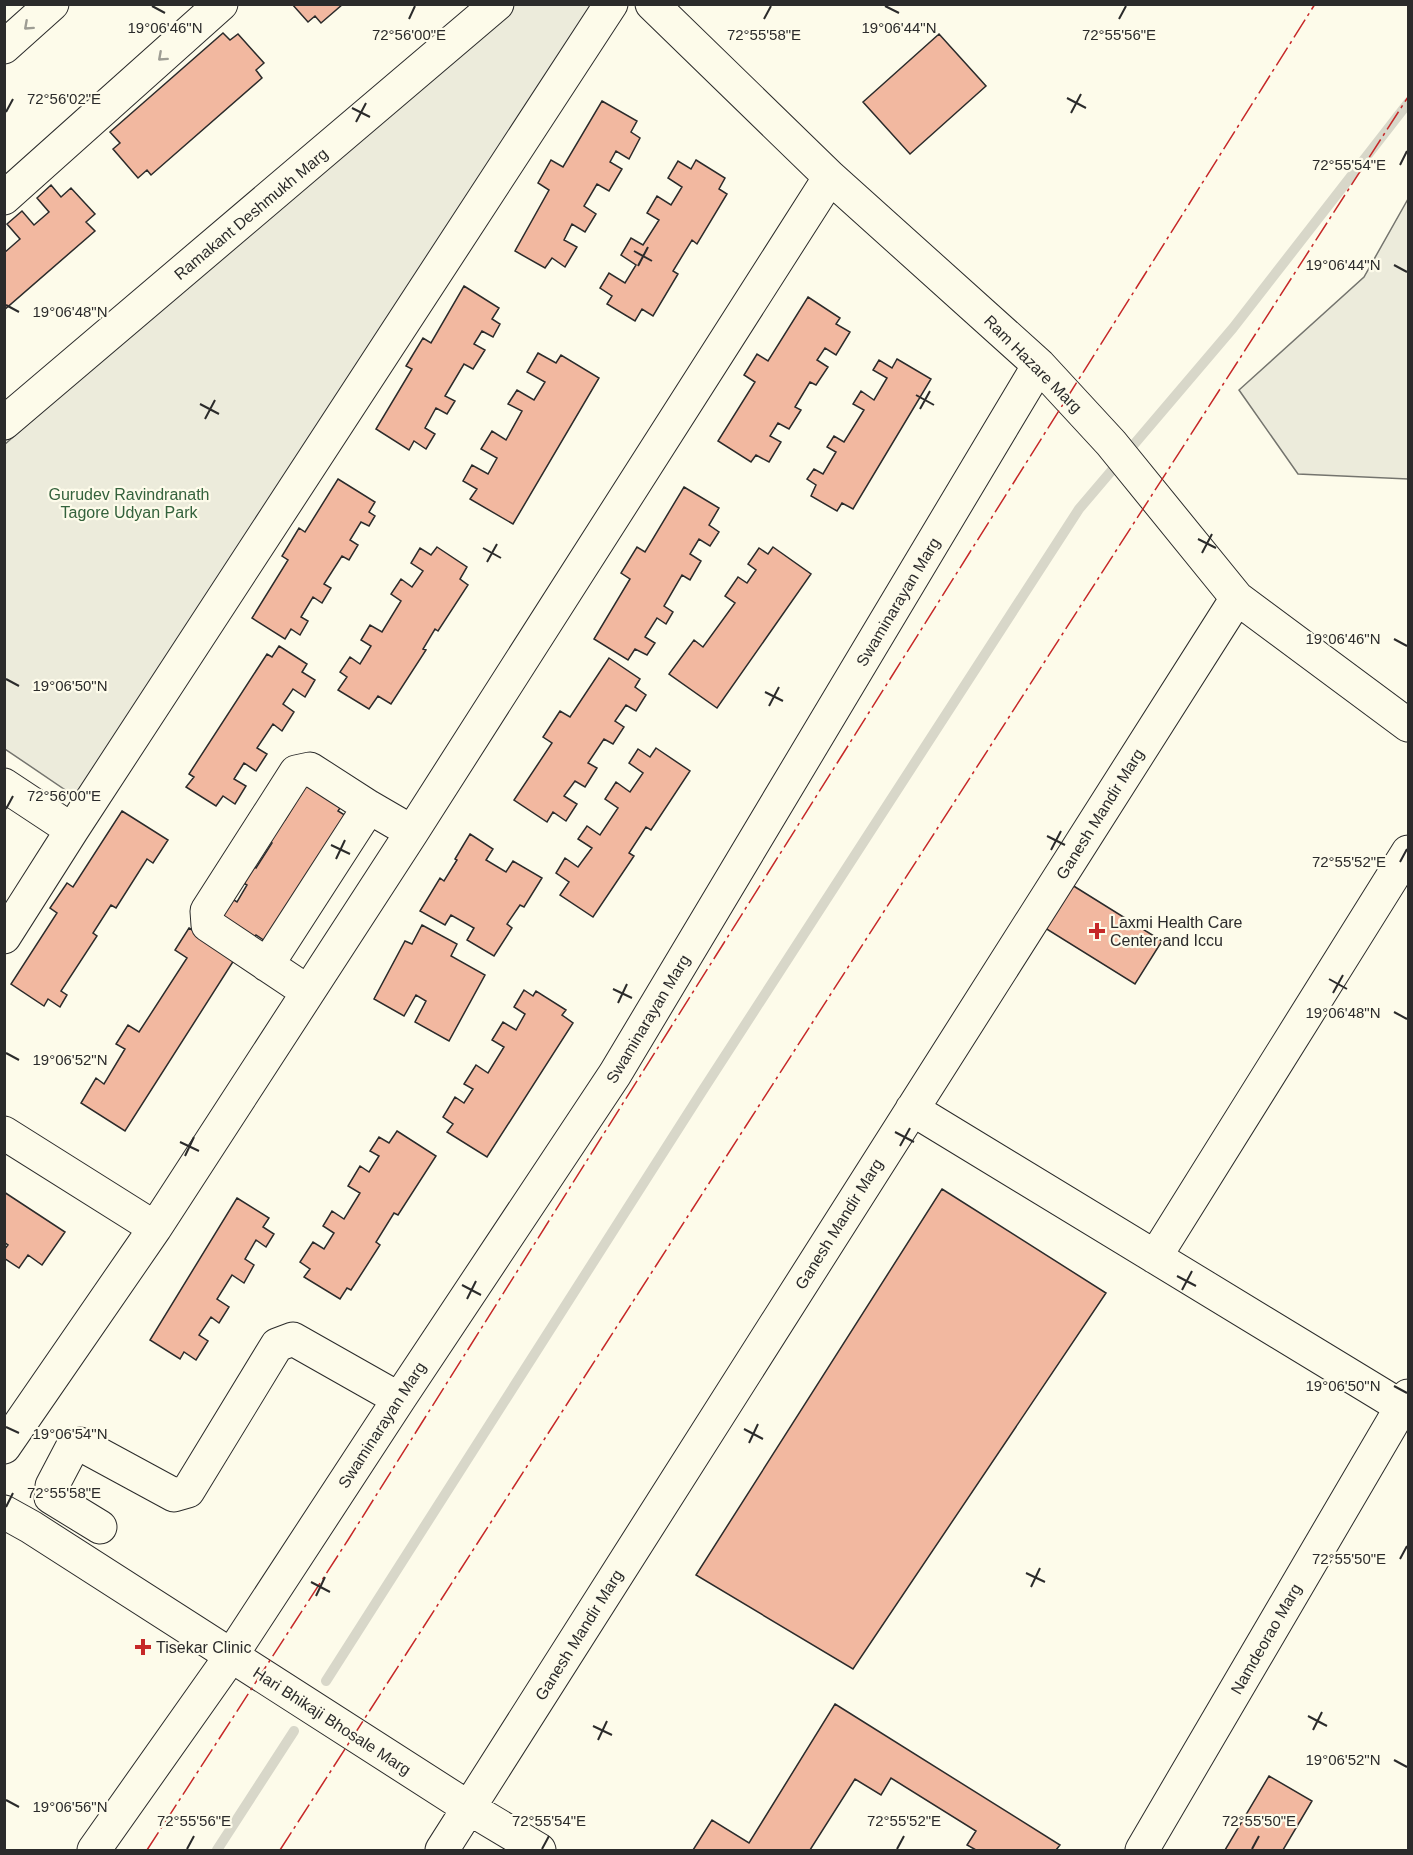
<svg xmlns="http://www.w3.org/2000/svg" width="1413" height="1855" font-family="Arial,sans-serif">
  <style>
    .green { fill: #ecebdb; stroke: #74746e; stroke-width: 1.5 }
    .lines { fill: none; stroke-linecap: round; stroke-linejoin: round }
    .stream { stroke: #d8d7c9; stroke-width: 10 }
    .building { fill: #f2b8a0; stroke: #2b2b2b; stroke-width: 1.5 }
    .minor-casing { stroke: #2b2b2b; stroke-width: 35 }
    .highway-casing { stroke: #2b2b2b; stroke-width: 35 }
    .minor { stroke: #fdfbea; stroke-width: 33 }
    .highway { stroke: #fdfbea; stroke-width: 33 }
    .power { stroke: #c62828; stroke-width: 1.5; stroke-dasharray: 21 4.5 3 4.5; stroke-linecap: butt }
    .oneway { stroke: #9e9d94 }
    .ticks { fill: none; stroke: #2b2b2b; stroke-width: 2 }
    .poi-dot { fill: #c62828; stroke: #fdfbea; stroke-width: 2 }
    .labels { text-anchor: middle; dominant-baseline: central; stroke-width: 4.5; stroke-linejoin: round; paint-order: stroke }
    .street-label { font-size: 16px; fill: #2b2b2b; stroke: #fdfbea }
    .park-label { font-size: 16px; fill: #34623c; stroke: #fdfbea }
    .poi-label { font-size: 16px; fill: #2b2b2b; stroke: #fdfbea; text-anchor: start }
    .ticks-label { font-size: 15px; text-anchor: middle; fill: #2b2b2b; stroke: #fdfbea; stroke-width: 4.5; stroke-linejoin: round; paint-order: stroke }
  </style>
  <rect width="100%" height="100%" fill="#fdfbea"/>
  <path class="green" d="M508,5H604L83,802L5,749L4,445Z
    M1408,199V479L1298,474L1239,390L1364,277Z"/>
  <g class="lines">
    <path class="stream" d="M326,1681L701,1093L1079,509L1233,328L1408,103
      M217,1850L294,1731"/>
  </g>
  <path class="building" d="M292,4H343L321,23L315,16L308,22Z
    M223,33L230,40L238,34L264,63L256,70L262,78L151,175L147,170L138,178L113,149L120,143L110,132Z
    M939,34L986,86L910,154L863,102Z
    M602,101L637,121L631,132L640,138L629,159L616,151L610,162L622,169L609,191L597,184L584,206L596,214L585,232L572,224L564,240L577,247L565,267L552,258L545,268L515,251L549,190L538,183L551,160L563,167Z
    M696,160L725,178L719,189L727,194L697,244L692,240L673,271L678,274L653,316L642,309L635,321L607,304L612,296L600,288L609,273L625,283L636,265L621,255L631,238L643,245L659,220L647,213L657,196L671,205L682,187L668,178L678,161L691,169Z
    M51,185L61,197L71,188L95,214L86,222L95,231L4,310V253L20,239L7,224L22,211L34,225L49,212L37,198Z
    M464,286L499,308L492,319L500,324L493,337L482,331L474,344L485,350L473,369L464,364L445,396L455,401L447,414L436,408L425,428L435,434L426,449L414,441L409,450L376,429L412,369L406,366L423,338L431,343Z
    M808,297L840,318L836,324L850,332L836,355L825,348L817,360L828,367L816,385L810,382L795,407L801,410L789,429L778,423L770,436L781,442L769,462L756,455L751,462L718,441L755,382L744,375L757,354L768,361Z
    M538,353L556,363L561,355L599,378L513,524L470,499L477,489L463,481L472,465L488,474L497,458L481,449L492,431L506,440L522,411L508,404L517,390L534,400L545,382L527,372Z
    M897,359L931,379L853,509L842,503L837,511L811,496L816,485L807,479L814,469L823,474L836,452L827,447L834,436L844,442L864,410L853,404L861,391L874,400L887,378L873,370L879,360L892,368Z
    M338,479L375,502L369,512L375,516L369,526L361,522L350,540L358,545L349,560L342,556L324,584L331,588L322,603L313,597L301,617L308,621L300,635L291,629L285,639L252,618L288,560L282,556L299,528L305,532Z
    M684,487L719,508L709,525L719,532L710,546L699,539L690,554L701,561L690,580L682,575L664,606L673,612L666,624L657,618L645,637L655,643L647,655L635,649L628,660L594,639L630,579L621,573L637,547L645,552Z
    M437,547L467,567L460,579L468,585L438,631L435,629L423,649L426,650L391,704L378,696L369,709L338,690L347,677L340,672L350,657L360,664L371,646L361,640L370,625L382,632L401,601L391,594L401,579L412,587L423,571L411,563L420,548L431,555Z
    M773,547L811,574L717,708L669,674L694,640L703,647L735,603L725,596L738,577L747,583L756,570L748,564L759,548L768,554Z
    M279,646L307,664L302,672L315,680L305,697L293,689L283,704L294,712L282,731L273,724L257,748L267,754L256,771L244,763L234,779L246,786L235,804L223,796L216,806L186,787L194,777L189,774L267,654L272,657Z
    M609,658L640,679L635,687L646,695L636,711L626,705L615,721L624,727L613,744L604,739L588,763L597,768L585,787L575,781L564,796L577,804L566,821L553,812L547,822L514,800L552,743L543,737L560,711L570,717Z
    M656,748L690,771L651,830L646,827L629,853L634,856L593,917L560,895L569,882L556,873L565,858L578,867L592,848L578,839L587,826L600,835L618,808L605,799L616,782L630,792L643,773L629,763L638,749L650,757Z
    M299,781L344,802L338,811L348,817L268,943L256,935L250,942L216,911L226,895L237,902L247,885L237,879L247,863L256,868L272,843L263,837L277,815L285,820L296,802L289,797Z
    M122,811L168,840L153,863L147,859L116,908L111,905L93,933L97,936L61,991L67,995L60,1007L48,999L44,1006L11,984L57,913L50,908L67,883L73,887Z
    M470,834L493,849L486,860L506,872L513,861L542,878L524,907L520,905L507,924L512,928L494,956L467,940L474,928L451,915L445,925L420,911L440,878L444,881L457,860L455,859Z
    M1064,880L1162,941L1135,984L1037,923Z
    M422,925L457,944L451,956L485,975L449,1041L415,1022L426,1001L416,995L404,1016L374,999L405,941L412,944Z
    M189,928L236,957L125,1131L81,1103L96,1078L104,1084L125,1049L116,1044L128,1025L139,1032L187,958L175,950Z
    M524,990L533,996L536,991L566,1010L562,1015L573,1023L487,1157L447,1132L453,1124L443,1117L455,1097L464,1103L473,1089L464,1084L476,1065L488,1073L504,1047L492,1040L503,1022L516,1030L525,1014L514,1007Z
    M397,1131L436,1156L398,1215L394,1213L376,1242L380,1245L351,1290L347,1288L340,1299L304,1277L310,1269L300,1262L313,1242L324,1249L334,1233L323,1226L332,1211L344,1219L360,1193L348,1186L360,1166L369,1172L379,1156L370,1151L379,1137L389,1143Z
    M942,1189L1106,1293L853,1669L696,1575Z
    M4,1192L65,1232L42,1265L28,1255L19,1268L4,1258V1250L8,1245L4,1242Z
    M237,1198L269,1218L263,1227L274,1234L266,1247L256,1240L245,1259L254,1265L244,1283L232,1275L217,1299L229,1307L219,1323L211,1317L199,1335L208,1341L196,1360L184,1352L180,1359L150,1340Z
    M835,1704L1060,1845L1056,1850H976L967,1845L976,1831L891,1778L881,1795L855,1779L810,1850H693L712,1820L749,1843Z
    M1269,1776L1312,1801L1283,1850H1225Z"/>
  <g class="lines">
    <defs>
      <path id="minor" d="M652,4L830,177L1039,365L1111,443L1237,598L1408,725
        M4,198L221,4
        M4,423L497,4
        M4,785L72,830
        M4,937L72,830L611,4
        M267,965L369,807
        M308,992L208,925L207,911L296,772L310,769L369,807L412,832
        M912,1109L1402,1407L1408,1410
        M4,1133L155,1228
        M1155,1257L1408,852
        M4,1447L155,1228L412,832L830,177
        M4,1512L31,1527L469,1808L539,1850
        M100,1527L51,1497L52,1486L73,1446L80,1444L174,1495L188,1491L277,1345L293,1339L399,1399
        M94,1850L231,1656L399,1399L615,1074L1039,365
        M442,1850L1237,598
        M1142,1850L1408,1396"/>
      <path id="highway" d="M4,47L52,4"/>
    </defs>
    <use href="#minor" class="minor-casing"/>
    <use href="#highway" class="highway-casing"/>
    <use href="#minor" class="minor"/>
    <use href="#highway" class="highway"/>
    <path class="power" d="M147,1850L348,1540L1315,4
      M280,1850L1408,97"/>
  </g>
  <defs><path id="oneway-chevron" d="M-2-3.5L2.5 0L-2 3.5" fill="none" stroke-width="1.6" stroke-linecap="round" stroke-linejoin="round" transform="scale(1.5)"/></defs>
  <g class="oneway">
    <use href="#oneway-chevron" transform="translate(28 26) rotate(138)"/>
    <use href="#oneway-chevron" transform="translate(162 57) rotate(138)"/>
  </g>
  <path class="ticks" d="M152,6L165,13M885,6L899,13M409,19L415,6M764,19L771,6M1119,19L1126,6M1067,98L1086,108M352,108L370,117M6,112L13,99M1071,113L1081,94M356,122L366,103M1400,165L1407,151M634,251L652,261M1394,265L1407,272M638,266L648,247M6,305L19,312M916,395L934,405M200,404L219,414M920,409L930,391M205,419L215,400M1198,539L1216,548M483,548L501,558M1202,553L1212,534M487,562L497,544M1394,639L1407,646M6,679L19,686M765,692L783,701M769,706L779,687M6,809L13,796M1047,836L1065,845M331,845L350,854M1051,850L1061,831M336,859L345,840M1400,862L1407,849M1329,979L1347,989M613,989L632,998M1333,993L1343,975M618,1003L627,984M1394,1012L1407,1019M6,1053L19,1060M895,1132L914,1142M180,1142L199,1151M900,1146L910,1128M185,1156L194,1137M1177,1276L1196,1286M462,1285L481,1295M1182,1290L1192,1271M467,1299L476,1281M1394,1386L1407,1393M6,1427L19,1433M744,1429L763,1439M749,1443L758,1424M6,1507L13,1493M1400,1559L1407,1546M1026,1573L1045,1582M311,1582L330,1592M1031,1587L1040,1568M316,1596L325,1577M1308,1716L1327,1726M593,1726L612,1735M1313,1730L1322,1712M598,1740L607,1721M1394,1760L1407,1767M6,1800L19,1807M187,1849L194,1836M542,1849L549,1836M897,1849L904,1836M1252,1849L1259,1836"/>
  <g class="poi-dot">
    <path d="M1094 922h6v6h6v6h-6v6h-6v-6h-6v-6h6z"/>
    <path d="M140 1638h6v6h6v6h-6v6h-6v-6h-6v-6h6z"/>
  </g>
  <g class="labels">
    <g class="street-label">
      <text transform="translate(251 214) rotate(-40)">Ramakant Deshmukh Marg</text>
      <text transform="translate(1033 364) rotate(45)">Ram Hazare Marg</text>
      <text transform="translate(898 602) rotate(-59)">Swaminarayan Marg</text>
      <text transform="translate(1100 814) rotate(-58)">Ganesh Mandir Marg</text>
      <text transform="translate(648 1019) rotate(-59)">Swaminarayan Marg</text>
      <text transform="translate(839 1224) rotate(-58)">Ganesh Mandir Marg</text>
      <text transform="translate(382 1425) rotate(-57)">Swaminarayan Marg</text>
      <text transform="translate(579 1635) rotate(-58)">Ganesh Mandir Marg</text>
      <text transform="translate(1266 1639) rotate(-60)">Namdeorao Marg</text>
      <text transform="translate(332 1721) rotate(33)">Hari Bhikaji Bhosale Marg</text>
    </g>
    <g class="park-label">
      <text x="129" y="494">Gurudev Ravindranath<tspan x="129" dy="18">Tagore Udyan Park</tspan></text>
    </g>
    <g class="poi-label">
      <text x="1110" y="922">Laxmi Health Care<tspan x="1110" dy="18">Center and Iccu</tspan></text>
      <text x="156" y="1647">Tisekar Clinic</text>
    </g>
  </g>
  <g class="ticks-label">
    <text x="165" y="33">19°06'46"N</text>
    <text x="899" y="33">19°06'44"N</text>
    <text x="409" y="40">72°56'00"E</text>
    <text x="764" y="40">72°55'58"E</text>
    <text x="1119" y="40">72°55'56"E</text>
    <text x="64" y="104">72°56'02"E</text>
    <text x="1349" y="170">72°55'54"E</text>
    <text x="1343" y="270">19°06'44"N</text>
    <text x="70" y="317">19°06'48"N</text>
    <text x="1343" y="644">19°06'46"N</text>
    <text x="70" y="691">19°06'50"N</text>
    <text x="64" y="801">72°56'00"E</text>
    <text x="1349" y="867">72°55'52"E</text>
    <text x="1343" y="1018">19°06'48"N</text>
    <text x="70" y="1065">19°06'52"N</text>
    <text x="1343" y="1391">19°06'50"N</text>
    <text x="70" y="1439">19°06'54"N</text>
    <text x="64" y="1498">72°55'58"E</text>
    <text x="1349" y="1564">72°55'50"E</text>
    <text x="1343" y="1765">19°06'52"N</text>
    <text x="70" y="1812">19°06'56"N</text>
    <text x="194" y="1826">72°55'56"E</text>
    <text x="549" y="1826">72°55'54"E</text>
    <text x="904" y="1826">72°55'52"E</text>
    <text x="1259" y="1826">72°55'50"E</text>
  </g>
  <rect width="1413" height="1855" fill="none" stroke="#2b2b2b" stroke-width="12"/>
</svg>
